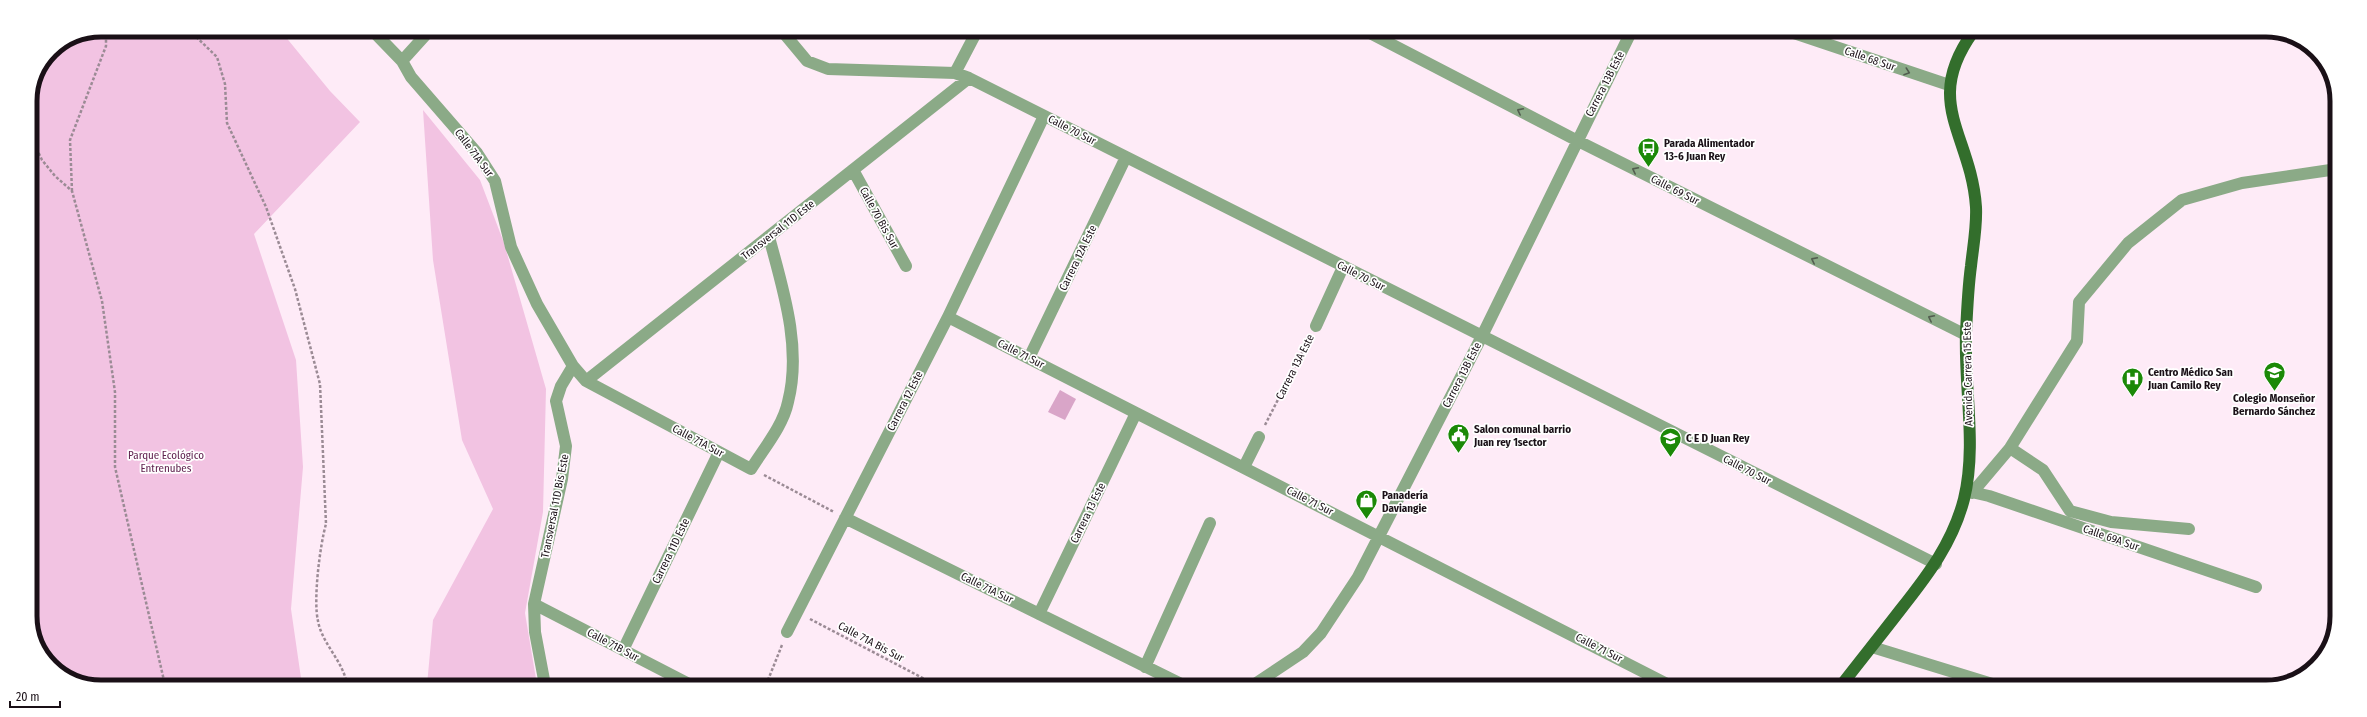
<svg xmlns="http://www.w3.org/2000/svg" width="2367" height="717" font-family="'Fira Sans Condensed',sans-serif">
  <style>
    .green { fill: #f2c3e2 }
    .building { fill: #d9a5c8 }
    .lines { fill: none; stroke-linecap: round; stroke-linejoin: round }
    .path { stroke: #9b8b95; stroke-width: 2.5; stroke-dasharray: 3 2; stroke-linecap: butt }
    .minor { stroke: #8baa87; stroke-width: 12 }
    .major { stroke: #336e2c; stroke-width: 12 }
    .oneway { stroke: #525d4f }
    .labels { text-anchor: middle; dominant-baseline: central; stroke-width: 3.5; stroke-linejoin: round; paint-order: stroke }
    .street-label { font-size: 11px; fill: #1a1017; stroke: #fff }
    .poi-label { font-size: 11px; font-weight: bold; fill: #1a1017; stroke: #fff; text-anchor: start }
    .park-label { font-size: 11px; fill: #612350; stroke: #fff }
    .rim { fill: none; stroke: #1a1017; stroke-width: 5 }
  </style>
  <rect width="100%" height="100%" fill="#feebf7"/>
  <path class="green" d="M101,30H280L330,91L360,122L254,234L296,360L303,467L291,609L302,685H83L45,659L30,621V101L36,74L51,51L74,35Z
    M423,110L480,180L504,243L546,389L543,512L525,613L537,685H427L433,620L493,509L462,440L433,260Z"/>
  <path class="building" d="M1060,390L1076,399L1065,420L1048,412Z"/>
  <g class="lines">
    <path class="path" d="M189,30L217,57L225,84L227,123L266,207L295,289L320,384L326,524C320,545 313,600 318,621C322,644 344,662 347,685
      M30,135L42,160L55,176L72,191L102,301L115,392V467L165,685
      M72,191L70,140L106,46V30
      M1265,425L1310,337
      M764,475L834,512
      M810,619L936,685
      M766,685L782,645"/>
    <path class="minor" d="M372,30L402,61L411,77L477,153L495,181L511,247L537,304L573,366L586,381L751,469C764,448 783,426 788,402C802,348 783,289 769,237
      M782,31L807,61L828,69L955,73L969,78L1936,564
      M1366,31L1576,140L1966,335
      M1791,32L1949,85
      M402,61L430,30
      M955,73L977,31
      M853,170L906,266
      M948,317L1671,686
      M1316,326L1343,267
      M1029,358L1126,157
      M586,381L969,78
      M2010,448L2043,470L2070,511L2111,522L2189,529
      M1244,467L1259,437
      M1967,491L1989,496L2256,587
      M1972,493L2010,448L2077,341L2079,302L2128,243L2182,200L2242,183L2337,169
      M845,518L1185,686
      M534,604L691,685
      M1039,614L1136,413
      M787,632L948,317L1044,116
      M1872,647L2002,687
      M623,650L719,452
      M1145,667L1210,523
      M545,685L535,632L534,604L562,479L566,446L556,401L561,386L573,366
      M1252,686L1303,652L1321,633L1358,577L1482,336L1631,32"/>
    <path class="major" d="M1840,687C1860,661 1881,635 1901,609C1928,575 1953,542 1964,499C1977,446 1964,388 1966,333C1967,311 1968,288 1971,266C1973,247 1977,227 1976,207C1971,134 1922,103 1973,32"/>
  </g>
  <defs><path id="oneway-chevron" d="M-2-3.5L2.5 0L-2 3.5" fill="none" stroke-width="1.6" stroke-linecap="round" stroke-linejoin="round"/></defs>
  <g class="oneway">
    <use href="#oneway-chevron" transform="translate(1907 72) rotate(19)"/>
    <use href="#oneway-chevron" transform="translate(1520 111) rotate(-153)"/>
    <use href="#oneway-chevron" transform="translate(1635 170) rotate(-153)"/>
    <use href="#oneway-chevron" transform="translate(1814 260) rotate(-153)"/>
    <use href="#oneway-chevron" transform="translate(1931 318) rotate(-153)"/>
  </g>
  <defs>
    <symbol id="bus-pin" viewBox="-11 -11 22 30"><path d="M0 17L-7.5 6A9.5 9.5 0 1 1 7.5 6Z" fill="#1b8907" stroke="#fff"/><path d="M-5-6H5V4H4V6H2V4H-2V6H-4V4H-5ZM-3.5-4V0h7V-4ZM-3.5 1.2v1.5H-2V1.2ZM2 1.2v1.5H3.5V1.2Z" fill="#fff"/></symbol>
    <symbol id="school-pin" viewBox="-11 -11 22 30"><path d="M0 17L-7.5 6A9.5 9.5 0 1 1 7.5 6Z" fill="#1b8907" stroke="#fff"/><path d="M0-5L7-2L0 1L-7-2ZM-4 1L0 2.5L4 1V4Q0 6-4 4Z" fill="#fff"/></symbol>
    <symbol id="hospital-pin" viewBox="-11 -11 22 30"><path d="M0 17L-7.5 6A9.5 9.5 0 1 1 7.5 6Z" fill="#1b8907" stroke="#fff"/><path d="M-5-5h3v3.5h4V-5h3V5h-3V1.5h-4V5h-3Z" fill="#fff"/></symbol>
    <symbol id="civic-pin" viewBox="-11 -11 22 30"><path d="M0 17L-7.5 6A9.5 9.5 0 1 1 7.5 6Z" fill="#1b8907" stroke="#fff"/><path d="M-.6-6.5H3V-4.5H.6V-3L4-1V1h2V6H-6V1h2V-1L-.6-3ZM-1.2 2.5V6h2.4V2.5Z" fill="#fff"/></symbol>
    <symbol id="shop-pin" viewBox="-11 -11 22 30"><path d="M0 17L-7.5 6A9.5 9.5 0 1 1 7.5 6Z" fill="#1b8907" stroke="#fff"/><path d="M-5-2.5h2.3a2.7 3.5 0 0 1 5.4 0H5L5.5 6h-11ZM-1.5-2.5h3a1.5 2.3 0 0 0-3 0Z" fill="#fff"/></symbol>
  </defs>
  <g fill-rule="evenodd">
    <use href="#bus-pin" x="1636" y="136" width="25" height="34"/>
    <use href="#school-pin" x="2262" y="360" width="25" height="34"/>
    <use href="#hospital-pin" x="2120" y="366" width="25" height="34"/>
    <use href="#civic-pin" x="1446" y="422" width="25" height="34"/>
    <use href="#school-pin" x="1658" y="426" width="25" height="34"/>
    <use href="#shop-pin" x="1354" y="488" width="25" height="34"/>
  </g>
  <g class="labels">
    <g class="street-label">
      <text transform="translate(1870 59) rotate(19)">Calle 68 Sur</text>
      <text transform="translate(1605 84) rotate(-63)">Carrera 13B Este</text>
      <text transform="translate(1072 130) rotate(27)">Calle 70 Sur</text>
      <text transform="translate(474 153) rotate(53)">Calle 71A Sur</text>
      <text transform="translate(1675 190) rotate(27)">Calle 69 Sur</text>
      <text transform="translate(879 218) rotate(61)">Calle 70 Bis Sur</text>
      <text transform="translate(778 230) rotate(-38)">Transversal 11D Este</text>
      <text transform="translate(1078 258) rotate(-64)">Carrera 12A Este</text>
      <text transform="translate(1361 276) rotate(27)">Calle 70 Sur</text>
      <text transform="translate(1021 354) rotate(27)">Calle 71 Sur</text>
      <text transform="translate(1295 367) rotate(-63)">Carrera 13A Este</text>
      <text transform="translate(1968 374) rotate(-91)">Avenida Carrera 15 Este</text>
      <text transform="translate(1462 375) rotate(-63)">Carrera 13B Este</text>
      <text transform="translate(905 401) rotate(-63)">Carrera 12 Este</text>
      <text transform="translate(698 441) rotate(28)">Calle 71A Sur</text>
      <text transform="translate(1747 470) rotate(27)">Calle 70 Sur</text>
      <text transform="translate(1310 501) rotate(27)">Calle 71 Sur</text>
      <text transform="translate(555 506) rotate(-79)">Transversal 11D Bis Este</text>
      <text transform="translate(1088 513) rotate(-64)">Carrera 13 Este</text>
      <text transform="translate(2111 538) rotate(19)">Calle 69A Sur</text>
      <text transform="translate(671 551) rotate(-64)">Carrera 11D Este</text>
      <text transform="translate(987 588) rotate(26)">Calle 71A Sur</text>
      <text transform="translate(871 642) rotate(28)">Calle 71A Bis Sur</text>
      <text transform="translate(613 645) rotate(28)">Calle 71B Sur</text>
      <text transform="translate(1599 648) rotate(27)">Calle 71 Sur</text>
    </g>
    <g class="poi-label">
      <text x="1664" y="143">Parada Alimentador<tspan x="1664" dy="13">13-6 Juan Rey</tspan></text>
      <text x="2148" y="372">Centro Médico San<tspan x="2148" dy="13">Juan Camilo Rey</tspan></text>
      <text x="2274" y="398" text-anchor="middle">Colegio Monseñor<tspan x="2274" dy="13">Bernardo Sánchez</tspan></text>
      <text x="1474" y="429">Salon comunal barrio<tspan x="1474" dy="13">Juan rey 1sector</tspan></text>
      <text x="1686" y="438">C E D Juan Rey</text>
      <text x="1382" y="495">Panadería<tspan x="1382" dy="13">Daviangie</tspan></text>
    </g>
    <g class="park-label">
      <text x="166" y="455">Parque Ecológico<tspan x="166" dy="13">Entrenubes</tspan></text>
    </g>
  </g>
  <path d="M0 0H2367V717H0ZM101 37H2266A64 64 0 0 1 2330 101V616A64 64 0 0 1 2266 680H101A64 64 0 0 1 37 616V101A64 64 0 0 1 101 37Z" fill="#fff" fill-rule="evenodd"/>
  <path class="rim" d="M101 37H2266A64 64 0 0 1 2330 101V616A64 64 0 0 1 2266 680H101A64 64 0 0 1 37 616V101A64 64 0 0 1 101 37Z"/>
  <path d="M10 701v6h50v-6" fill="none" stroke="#1a1017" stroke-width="2"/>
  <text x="16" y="701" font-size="12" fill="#1a1017" stroke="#ffffff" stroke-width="3" paint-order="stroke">20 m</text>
</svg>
